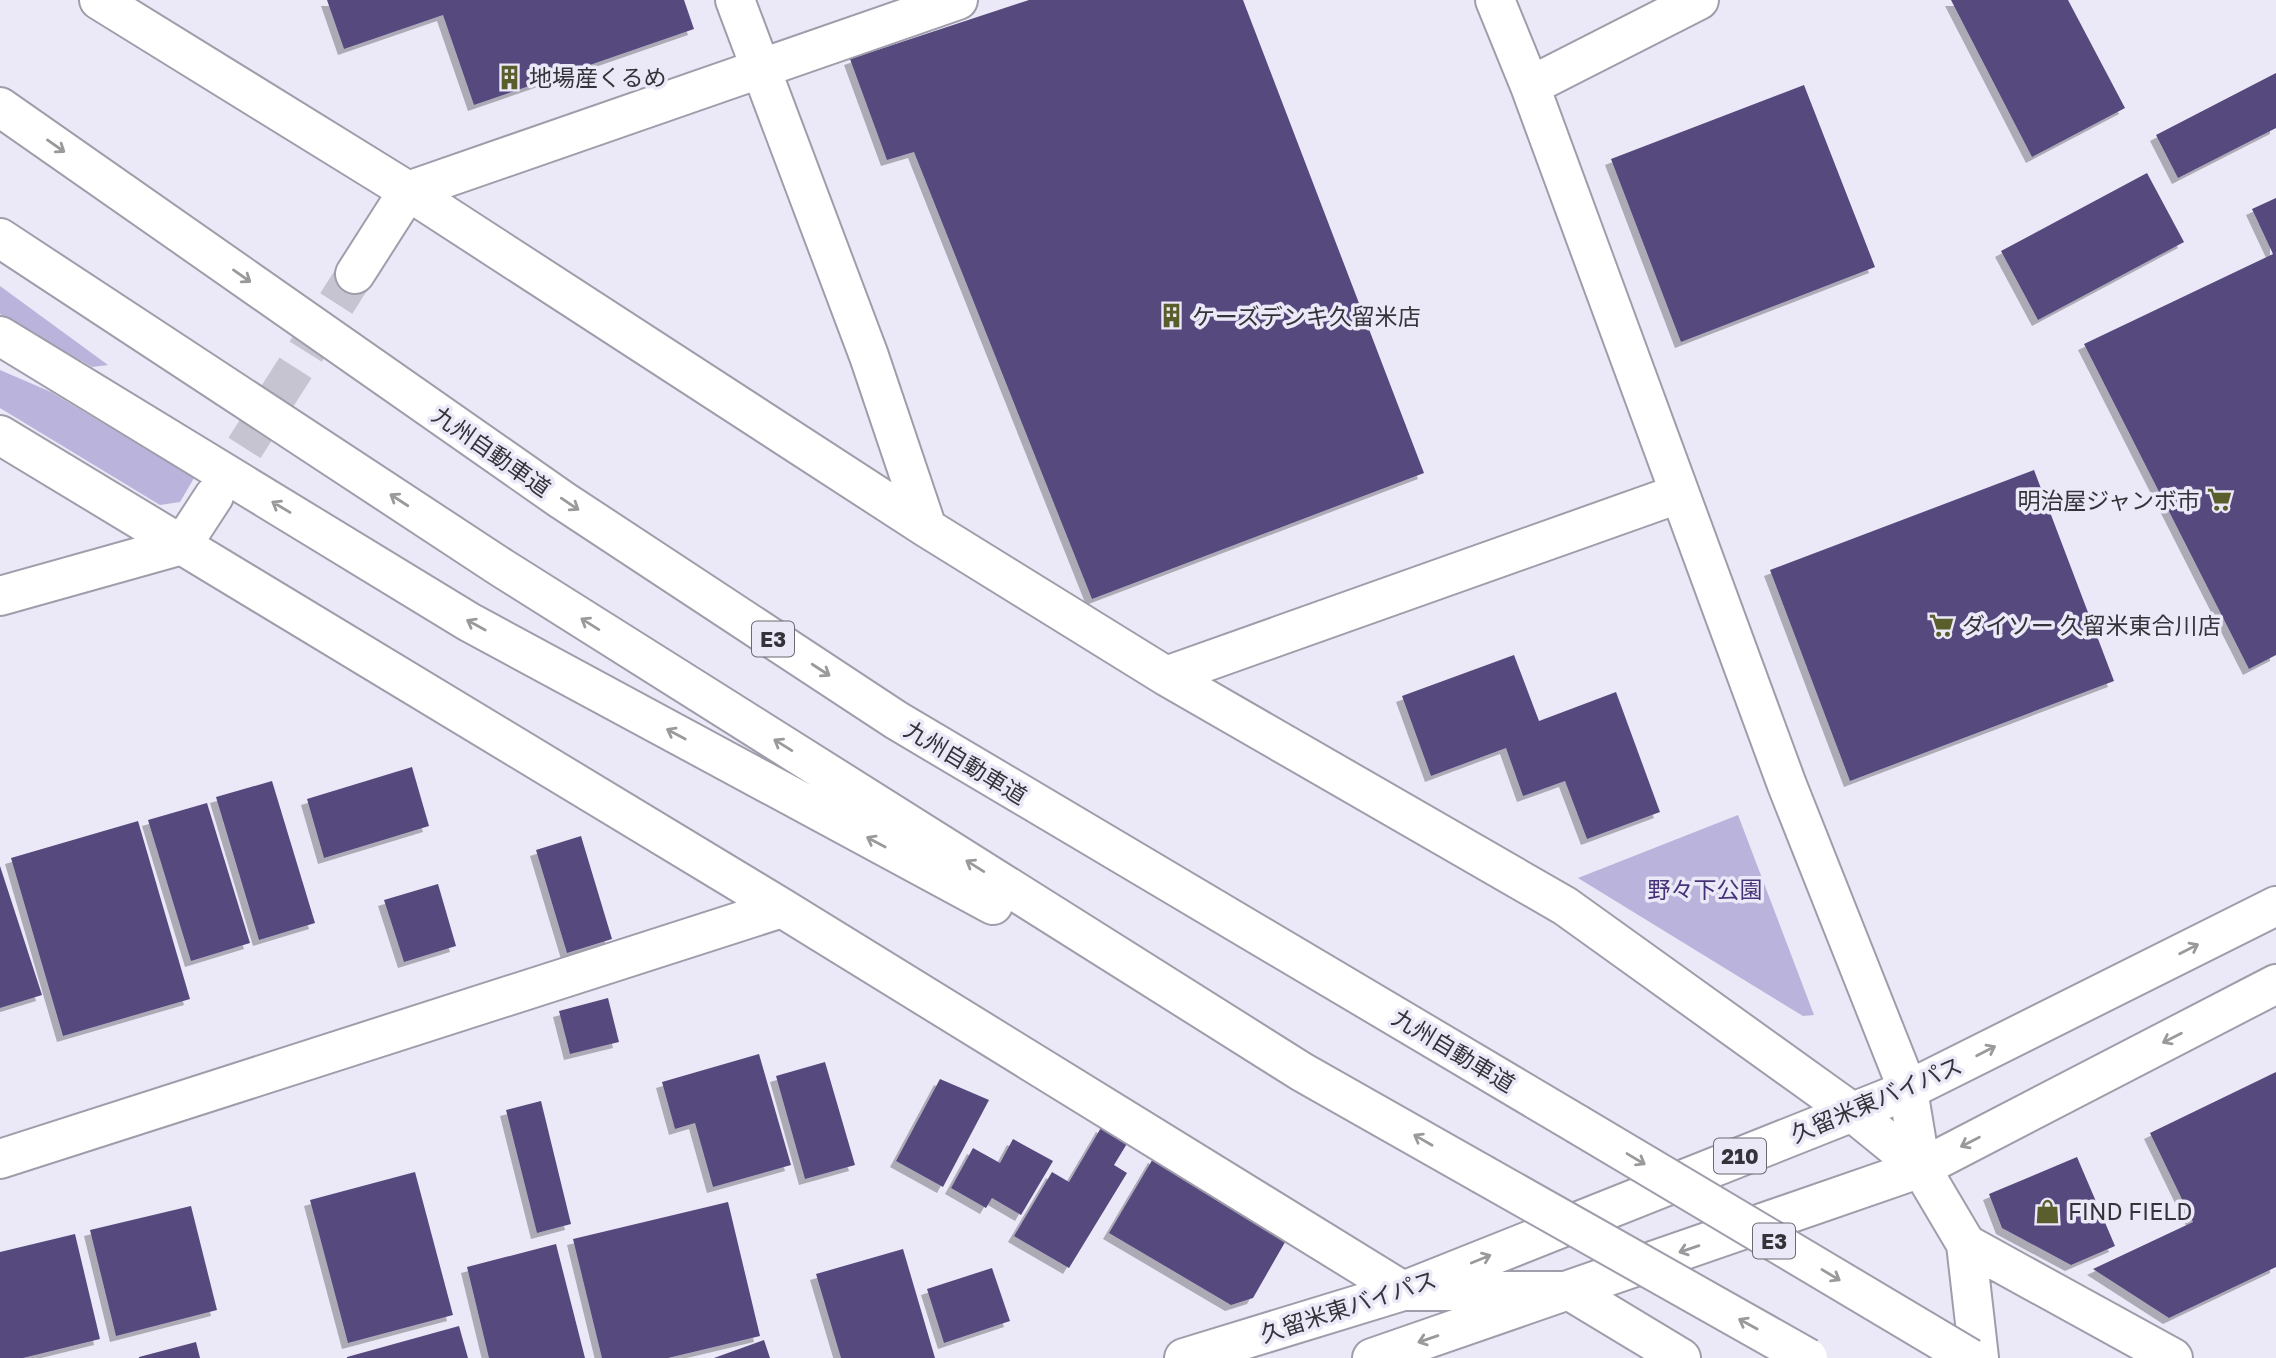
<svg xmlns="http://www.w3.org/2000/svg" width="2276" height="1358" font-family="'Golos Text','Noto Sans JP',sans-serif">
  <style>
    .green { fill: #bab3db }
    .building { fill: #564a7e; filter: url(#shadow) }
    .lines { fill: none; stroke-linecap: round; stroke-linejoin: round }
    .minor-tunnel { stroke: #c6c4d1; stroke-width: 38; stroke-dasharray: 38 19; stroke-linecap: butt }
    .minor-casing { stroke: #a09dab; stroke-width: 42 }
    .highway-casing { stroke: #a09dab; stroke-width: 42 }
    .minor { stroke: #fff; stroke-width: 38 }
    .highway { stroke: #fff; stroke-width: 38 }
    .highway-bridge-casing { stroke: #a09dab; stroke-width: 42; stroke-linecap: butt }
    .highway-bridge { stroke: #fff; stroke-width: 38 }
    .oneway { stroke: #9a999c }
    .labels { text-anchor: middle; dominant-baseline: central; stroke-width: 7; stroke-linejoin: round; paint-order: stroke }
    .shield { fill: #ebe8f7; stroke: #6b6972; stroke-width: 2 }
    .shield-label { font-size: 21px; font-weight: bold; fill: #343339 }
    .poi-label { font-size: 23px; fill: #343339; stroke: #ebe8f7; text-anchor: start }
    .street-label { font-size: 23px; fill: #343339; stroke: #ebe8f7 }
    .park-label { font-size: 23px; fill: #453277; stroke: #ebe8f7 }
  </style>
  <defs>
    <filter id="shadow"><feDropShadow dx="-6" dy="6" stdDeviation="0" flood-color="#0004"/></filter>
  </defs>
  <rect width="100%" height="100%" fill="#ebe8f7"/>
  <path class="green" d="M0,286L108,365L92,367L0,314Z
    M0,370L51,392L194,478L180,502L160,505L0,408Z
    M1738,815L1814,1015L1803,1016L1578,878Z"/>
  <path class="building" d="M327,0H684L694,29L474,105L443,15L344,49Z
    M1029,0H1243L1424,473L1092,599L914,152L887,160L850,59Z
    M1951,0H2068L2125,108L2032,157Z
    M2276,73V128L2178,178L2156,135Z
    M1804,85L1875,267L1681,342L1611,159Z
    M2147,173L2184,242L2038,320L2001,251Z
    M2276,198V655L2249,669L2084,344L2273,254L2252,209Z
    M2034,470L2114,681L1850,781L1770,570Z
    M1514,655L1539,721L1616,692L1660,812L1587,839L1565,781L1523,796L1506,748L1431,776L1402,696Z
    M412,767L429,826L324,858L307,799Z
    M272,781L315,923L259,940L216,797Z
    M207,803L250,943L191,961L148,820Z
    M138,821L190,999L63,1036L11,858Z
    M581,836L612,939L567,953L536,850Z
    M0,866L42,995L0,1008Z
    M438,884L456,946L404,962L384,900Z
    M608,998L619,1042L570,1054L559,1011Z
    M759,1054L791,1165L713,1187L695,1123L675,1129L662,1082Z
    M825,1062L855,1165L805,1179L776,1076Z
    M2276,1072V1267L2169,1318L2093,1269L2193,1222L2150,1133Z
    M940,1079L989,1100L943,1187L896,1161Z
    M541,1101L571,1224L537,1233L506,1110Z
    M1102,1126L1128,1142L1114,1165L1127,1173L1069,1268L1014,1236L1052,1172L1069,1182Z
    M1013,1139L1053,1161L1021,1215L992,1198L986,1208L951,1188L973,1148L1000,1163Z
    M1154,1157L1288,1237L1253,1298L1231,1305L1109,1233Z
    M2077,1157L2115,1246L2071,1265L2002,1228L1989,1194Z
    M415,1172L453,1315L348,1343L310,1200Z
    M728,1202L760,1336L668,1358H602L573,1239Z
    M191,1206L217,1310L116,1336L90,1230Z
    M75,1234L100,1339L23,1358H0V1252Z
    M556,1244L585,1358H489L467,1267Z
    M903,1249L935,1358H841L816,1274Z
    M992,1268L1010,1321L944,1343L927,1289Z
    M459,1326L468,1358H347V1357Z
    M764,1340L770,1358H714Z
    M196,1342L200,1358H139V1357Z"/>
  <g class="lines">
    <path class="minor-tunnel" d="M214,496L355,274"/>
    <defs>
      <path id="minor" d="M99,0L408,191L927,528L1166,676L1565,906L1852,1112L1921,1168L1966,1244L2173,1358
        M735,0L869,356L927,528
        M1495,0L1530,86L1787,785L1908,1090L1921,1168
        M1530,86L1699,0
        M355,274L408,191L958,0
        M0,435L782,908L1403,1291H1570L1681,1358
        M0,596L182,545L214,496
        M1166,676L1678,494
        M0,1159L782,908
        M1966,1244L1979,1358"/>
      <path id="highway" d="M0,107L562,500L896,720L1577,1124
        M0,238L502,568L1302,1072L1482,1174
        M0,336L469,622L993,905
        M1184,1358L1403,1291L1908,1090L2276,906
        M1372,1358L1921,1168L2276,984"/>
    </defs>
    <use href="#minor" class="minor-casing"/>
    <use href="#highway" class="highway-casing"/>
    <use href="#minor" class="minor"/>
    <use href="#highway" class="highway"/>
    <defs>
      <path id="highway-bridge" d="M1577,1124L1970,1358
        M1482,1174L1808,1358"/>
    </defs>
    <use href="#highway-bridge" class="highway-bridge-casing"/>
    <use href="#highway-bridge" class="highway-bridge"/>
  </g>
  <defs><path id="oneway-shaft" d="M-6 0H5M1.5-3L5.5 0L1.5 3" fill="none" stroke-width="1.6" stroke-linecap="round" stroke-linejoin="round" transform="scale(1.75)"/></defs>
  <g class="oneway">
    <use href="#oneway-shaft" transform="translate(56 146) rotate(35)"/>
    <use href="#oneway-shaft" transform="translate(242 276) rotate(35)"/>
    <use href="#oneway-shaft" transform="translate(399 500) rotate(-147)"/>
    <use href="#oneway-shaft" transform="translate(570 504) rotate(34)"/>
    <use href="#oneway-shaft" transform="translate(281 507) rotate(-149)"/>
    <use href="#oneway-shaft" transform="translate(590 624) rotate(-148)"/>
    <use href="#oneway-shaft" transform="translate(476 625) rotate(-151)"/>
    <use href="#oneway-shaft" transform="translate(821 670) rotate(33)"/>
    <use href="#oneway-shaft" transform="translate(676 734) rotate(-152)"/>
    <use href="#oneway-shaft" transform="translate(783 745) rotate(-148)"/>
    <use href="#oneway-shaft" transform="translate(876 842) rotate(-152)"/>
    <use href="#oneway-shaft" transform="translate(975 866) rotate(-148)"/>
    <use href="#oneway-shaft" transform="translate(2189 949) rotate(-27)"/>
    <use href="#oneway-shaft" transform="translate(2172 1038) rotate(153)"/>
    <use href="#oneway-shaft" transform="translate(1986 1051) rotate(-27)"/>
    <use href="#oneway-shaft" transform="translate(1423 1140) rotate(-150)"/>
    <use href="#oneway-shaft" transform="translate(1970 1142) rotate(153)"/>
    <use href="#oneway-shaft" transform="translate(1636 1159) rotate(31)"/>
    <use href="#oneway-shaft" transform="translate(1689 1249) rotate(161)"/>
    <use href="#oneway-shaft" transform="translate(1481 1259) rotate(-22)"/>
    <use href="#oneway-shaft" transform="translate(1831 1275) rotate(31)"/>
    <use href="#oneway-shaft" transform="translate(1748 1324) rotate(-151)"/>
    <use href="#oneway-shaft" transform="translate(1428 1339) rotate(161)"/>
  </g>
  <defs>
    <symbol id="building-bare" viewBox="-9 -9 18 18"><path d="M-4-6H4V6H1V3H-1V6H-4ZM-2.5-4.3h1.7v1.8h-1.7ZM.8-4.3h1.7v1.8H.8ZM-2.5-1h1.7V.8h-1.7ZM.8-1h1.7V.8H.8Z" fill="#5a5e2c" stroke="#ebe8f7" stroke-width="2.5" paint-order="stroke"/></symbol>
    <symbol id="supermarket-bare" viewBox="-9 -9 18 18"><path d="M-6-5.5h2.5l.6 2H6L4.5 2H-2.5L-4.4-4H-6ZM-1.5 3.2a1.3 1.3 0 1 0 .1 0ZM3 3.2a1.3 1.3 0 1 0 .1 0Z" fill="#5a5e2c" stroke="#ebe8f7" stroke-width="2.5" paint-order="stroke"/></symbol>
    <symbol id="shop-bare" viewBox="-9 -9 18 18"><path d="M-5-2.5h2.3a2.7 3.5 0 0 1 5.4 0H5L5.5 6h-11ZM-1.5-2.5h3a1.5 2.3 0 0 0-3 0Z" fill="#5a5e2c" stroke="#ebe8f7" stroke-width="2.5" paint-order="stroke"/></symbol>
  </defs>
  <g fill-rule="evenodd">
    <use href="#building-bare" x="492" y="60" width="35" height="35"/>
    <use href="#building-bare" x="1154" y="298" width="35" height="35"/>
    <use href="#supermarket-bare" x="2202" y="482" width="35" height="35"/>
    <use href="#supermarket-bare" x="1924" y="608" width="35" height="35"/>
    <use href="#shop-bare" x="2030" y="1194" width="35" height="35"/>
  </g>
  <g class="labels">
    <g class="shield">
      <rect x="752" y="621.5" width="42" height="35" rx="5"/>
      <rect x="1714" y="1138.5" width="52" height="35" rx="5"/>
      <rect x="1753" y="1223.5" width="42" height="35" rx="5"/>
    </g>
    <g class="shield-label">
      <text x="773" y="639">E3</text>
      <text x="1740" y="1156">210</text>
      <text x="1774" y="1241">E3</text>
    </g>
    <g class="poi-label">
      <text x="529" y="77">地場産くるめ</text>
      <text x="1192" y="316">ケーズデンキ久留米店</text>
      <text x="2200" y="500" text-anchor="end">明治屋ジャンボ市</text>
      <text x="1962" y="625">ダイソー 久留米東合川店</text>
      <text x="2068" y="1211">FIND FIELD</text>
    </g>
    <g class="street-label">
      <text transform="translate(492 451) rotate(35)">九州自動車道</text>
      <text transform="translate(966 762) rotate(31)">九州自動車道</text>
      <text transform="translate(1454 1050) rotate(31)">九州自動車道</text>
      <text transform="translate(1876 1099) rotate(-23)">久留米東バイパス</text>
      <text transform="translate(1348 1306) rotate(-18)">久留米東バイパス</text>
    </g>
    <g class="park-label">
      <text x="1705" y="889">野々下公園</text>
    </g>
  </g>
</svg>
